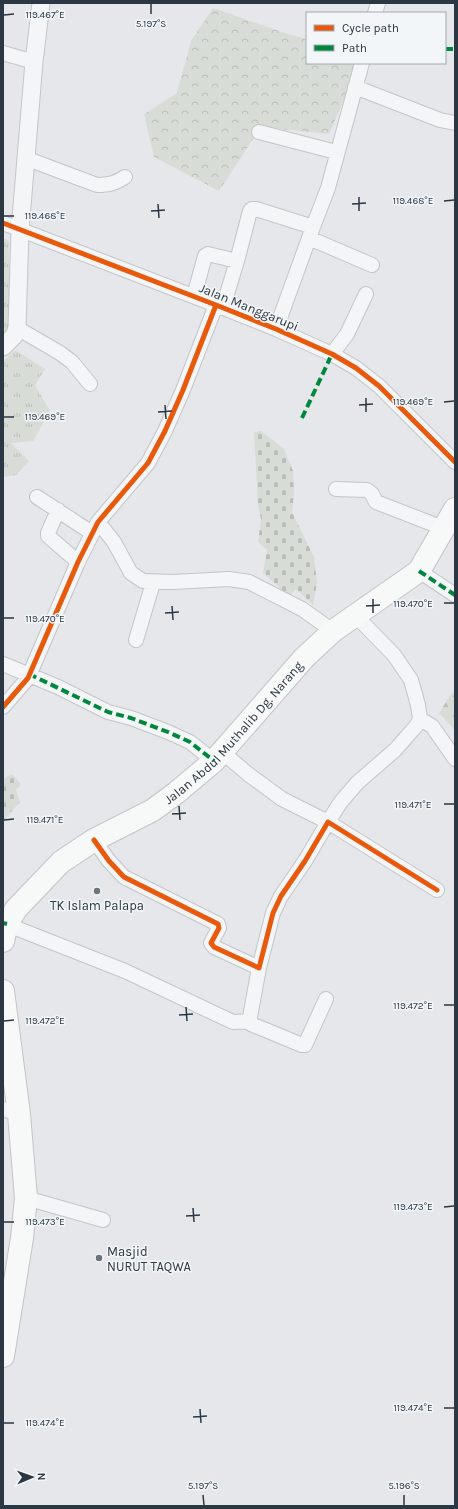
<svg xmlns="http://www.w3.org/2000/svg" width="458" height="1509" font-family="Karla,sans-serif">
  <style>
    .grass { fill: url(#grass-tufts) }
    .forest { fill: url(#forest-firs) }
    .cemetery { fill: url(#cemetery-stones) }
    .park { fill: url(#park-crowns) }
    .lines { fill: none; stroke-linecap: round; stroke-linejoin: round }
    .minor-casing { stroke: #c3c5c8; stroke-width: 16 }
    .tertiary-casing { stroke: #c3c5c8; stroke-width: 19 }
    .primary-casing { stroke: #c2c4c8; stroke-width: 24 }
    .minor { stroke: #f4f5f6; stroke-width: 14 }
    .tertiary { stroke: #f4f5f6; stroke-width: 17 }
    .primary { stroke: #f7f8f8; stroke-width: 22 }
    .quiet { stroke: #00873e; stroke-width: 4; stroke-dasharray: 8 4; stroke-linecap: butt }
    .cycleway-casing { stroke: #f3f6f8; stroke-width: 8 }
    .cycleway { stroke: #e8590c; stroke-width: 5 }
    .ticks { fill: none; stroke: #2b3743; stroke-width: 1.5 }
    .poi-dot { fill: #6c757d; stroke: #f3f6f8; stroke-width: 1.5 }
    .labels { text-anchor: middle; dominant-baseline: central; stroke-width: 3; stroke-linejoin: round; paint-order: stroke }
    .street-label { font-size: 13px; fill: #2b3743; stroke: #f3f6f8 }
    .poi-label { font-size: 13px; fill: #2b3743; stroke: #f3f6f8 }
    .ticks-label { font-size: 10px; text-anchor: middle; fill: #2b3743; stroke: #f3f6f8; stroke-width: 3; stroke-linejoin: round; paint-order: stroke }
  </style>
  <defs>
    <pattern id="grass-tufts" width="24" height="20" patternUnits="userSpaceOnUse"><rect width="24" height="20" fill="#d7ddd6"/><path d="M3 7l-1-3M5 7V3M7 7l1-3M15 17l-1-3M17 17v-4M19 17l1-3" fill="none" stroke="#b9beb9"/></pattern>
    <pattern id="forest-firs" width="22" height="20" patternUnits="userSpaceOnUse"><rect width="22" height="20" fill="#d7ddd6"/><path d="M5 1l3.5 6h-7zM16 11l3.5 6h-7z" fill="#b9beb9"/></pattern>
    <pattern id="cemetery-stones" width="16" height="16" patternUnits="userSpaceOnUse"><rect width="16" height="16" fill="#d7ddd6"/><path d="M2 7V4a2 2 0 0 1 4 0v3zM10 15v-3a2 2 0 0 1 4 0v3z" fill="#b9beb9"/></pattern>
    <pattern id="park-crowns" width="20" height="18" patternUnits="userSpaceOnUse"><rect width="20" height="18" fill="#d7ddd6"/><path d="M2 6a3 3 0 1 1 6 0M12 15a3 3 0 1 1 6 0" fill="none" stroke="#b9beb9"/></pattern>
  </defs>
  <rect width="100%" height="100%" fill="#e5e7ea"/>
  <path class="grass" d="M3,238L9,241V330L3,336Z
    M15,350L45,369L35,385L50,411L33,441L11,443L29,461L16,475L3,477V361Z"/>
  <path class="forest" d="M455,688V730L439,713Z"/>
  <path class="cemetery" d="M261,431L284,449L293,471L294,494L292,512L314,557L317,583L313,605L296,589L289,596L263,573L267,550L258,542L261,519L258,506L254,432Z
    M12,774L21,784L16,790L20,802L3,821V779Z"/>
  <path class="park" d="M213,8L285,33L307,39V63H360L329,134L261,127L219,191L154,157L144,114L177,93L191,41Z"/>
  <g class="lines">
    <defs>
      <path id="minor" d="M375,13L378,3
        M3,53L34,62
        M355,87L440,120L455,123
        M259,132L336,152
        M25,158L97,185C109,185 116,183 125,177
        M3,223L216,305L276,329L332,354L356,368L379,386L455,462
        M309,238L372,265
        M194,296L205,256L208,254L212,255L237,261L250,211L252,209H256L313,227L328,188L362,63
        M223,307L237,261
        M17,328L60,353L72,362L90,384
        M276,329L313,227
        M332,354L347,334L366,294
        M336,489L367,490L372,494L376,502L443,528
        M37,497L92,533
        M58,510L48,533V536L78,562
        M98,522L114,542L131,573L143,581L173,582L229,579L249,582L302,609L333,631
        M419,571L455,595
        M136,640L153,583
        M3,664L58,687L108,712L131,718L168,732L190,742L214,761
        M3,707L28,678L78,562L98,522L148,463L165,431L183,390L216,305
        M420,719L432,726L455,759
        M222,752L248,774L282,799L328,822L340,803L357,783L395,750L417,725L420,719L418,705L411,680L394,655L355,615
        M94,840L109,861L124,877L218,924L219,928L211,943L214,947L259,968L273,913L281,896L305,861L328,822L437,890
        M3,923L125,971L233,1022L250,1021
        M259,968L250,1017L251,1024L302,1045H305L326,999
        M3,1109L19,1114
        M26,1198L103,1220"/>
      <path id="tertiary" d="M3,347L14,336L17,328L20,230L34,62L41,3"/>
      <g id="primary">
        <path id="s1" d="M3,941L7,924L16,909L61,862L94,840L153,810L176,793L214,761L304,658L333,631L419,571L455,509"/>
        <path d="M3,991L19,1114L26,1198L22,1238L3,1356"/>
      </g>
    </defs>
    <use href="#minor" class="minor-casing"/>
    <use href="#tertiary" class="tertiary-casing"/>
    <use href="#primary" class="primary-casing"/>
    <use href="#minor" class="minor"/>
    <use href="#tertiary" class="tertiary"/>
    <use href="#primary" class="primary"/>
    <path class="quiet" d="M445,49H455
      M302,418L332,354
      M419,571L455,595
      M29,674L108,712L131,718L168,732L190,742L214,761
      M3,923L7,924"/>
    <defs>
      <path id="cycleway" d="M3,223L216,305L276,329L332,354L356,368L379,386L455,462
        M3,707L28,678L78,562L98,522L148,463L165,431L183,390L216,305
        M94,840L109,861L124,877L218,924L219,928L211,943L214,947L259,968L273,913L281,896L305,861L328,822L437,890"/>
    </defs>
    <use href="#cycleway" class="cycleway-casing"/>
    <use href="#cycleway" class="cycleway"/>
  </g>
  <path class="ticks" d="M151,4V14M4,15L14,14M359,197V211M444,201L454,200M158,204L159,218M352,204L366,203M151,211L165,210M4,216H14M366,398V412M444,402L454,401M165,405L166,419M359,405L373,404M158,412L172,411M4,417H14M373,599V613M444,603H454M172,606L173,620M366,606L380,605M165,613L179,612M4,618H14M444,804H454M179,806L180,820M172,814L186,813M4,820L14,819M444,1005H454M186,1007L187,1021M179,1015L193,1014M4,1021L14,1020M444,1207L454,1206M193,1208L194,1222M186,1216L200,1215M4,1222H14M444,1408H454M200,1409L201,1423M193,1417L207,1416M4,1423H14M203,1495L204,1505M404,1495V1505"/>
  <g class="poi-dot">
    <circle cx="97" cy="891" r="4"/>
    <circle cx="99" cy="1258" r="4"/>
  </g>
  <g class="labels">
    <g class="street-label">
      <text transform="translate(249 307) rotate(22)">Jalan Manggarupi</text>
      <text stroke="none"><textPath href="#s1" startOffset="318">Jalan Abdul Muthalib Dg. Narang</textPath></text>
    </g>
    <g class="poi-label">
      <text x="97" y="905">TK Islam Palapa</text>
      <text x="107" y="1251" text-anchor="start">Masjid<tspan x="107" dy="15">NURUT TAQWA</tspan></text>
    </g>
  </g>
  <g class="ticks-label">
    <text x="45" y="18">119.467°E</text>
    <text x="151" y="27">5.197°S</text>
    <text x="413" y="204">119.468°E</text>
    <text x="45" y="219">119.468°E</text>
    <text x="413" y="405">119.469°E</text>
    <text x="45" y="420">119.469°E</text>
    <text x="413" y="607">119.470°E</text>
    <text x="45" y="622">119.470°E</text>
    <text x="413" y="808">119.471°E</text>
    <text x="45" y="823">119.471°E</text>
    <text x="413" y="1009">119.472°E</text>
    <text x="45" y="1024">119.472°E</text>
    <text x="413" y="1210">119.473°E</text>
    <text x="45" y="1225">119.473°E</text>
    <text x="413" y="1411">119.474°E</text>
    <text x="45" y="1426">119.474°E</text>
    <text x="203" y="1489">5.197°S</text>
    <text x="404" y="1489">5.196°S</text>
  </g>
  <rect width="458" height="1509" fill="none" stroke="#2b3743" stroke-width="8"/>
  <rect x="306" y="12" width="140" height="52" fill="#f3f6f8" stroke="#a3aab0"/>
  <rect x="314" y="25" width="20" height="6" fill="#e8590c" stroke="#a3aab0"/>
  <text x="342" y="32" font-size="12" fill="#2b3743">Cycle path</text>
  <rect x="314" y="45" width="20" height="6" fill="#00873e" stroke="#a3aab0"/>
  <text x="342" y="52" font-size="12" fill="#2b3743">Path</text>
  <g transform="translate(32 1477) rotate(88)" stroke="#f3f6f8" stroke-width="3" paint-order="stroke">
  <path d="M0-3L7 15L0 10L-7 15Z" fill="#2b3743"/>
  <text y="-6" font-size="11" font-weight="bold" text-anchor="middle" fill="#2b3743">N</text>
  </g>
</svg>
